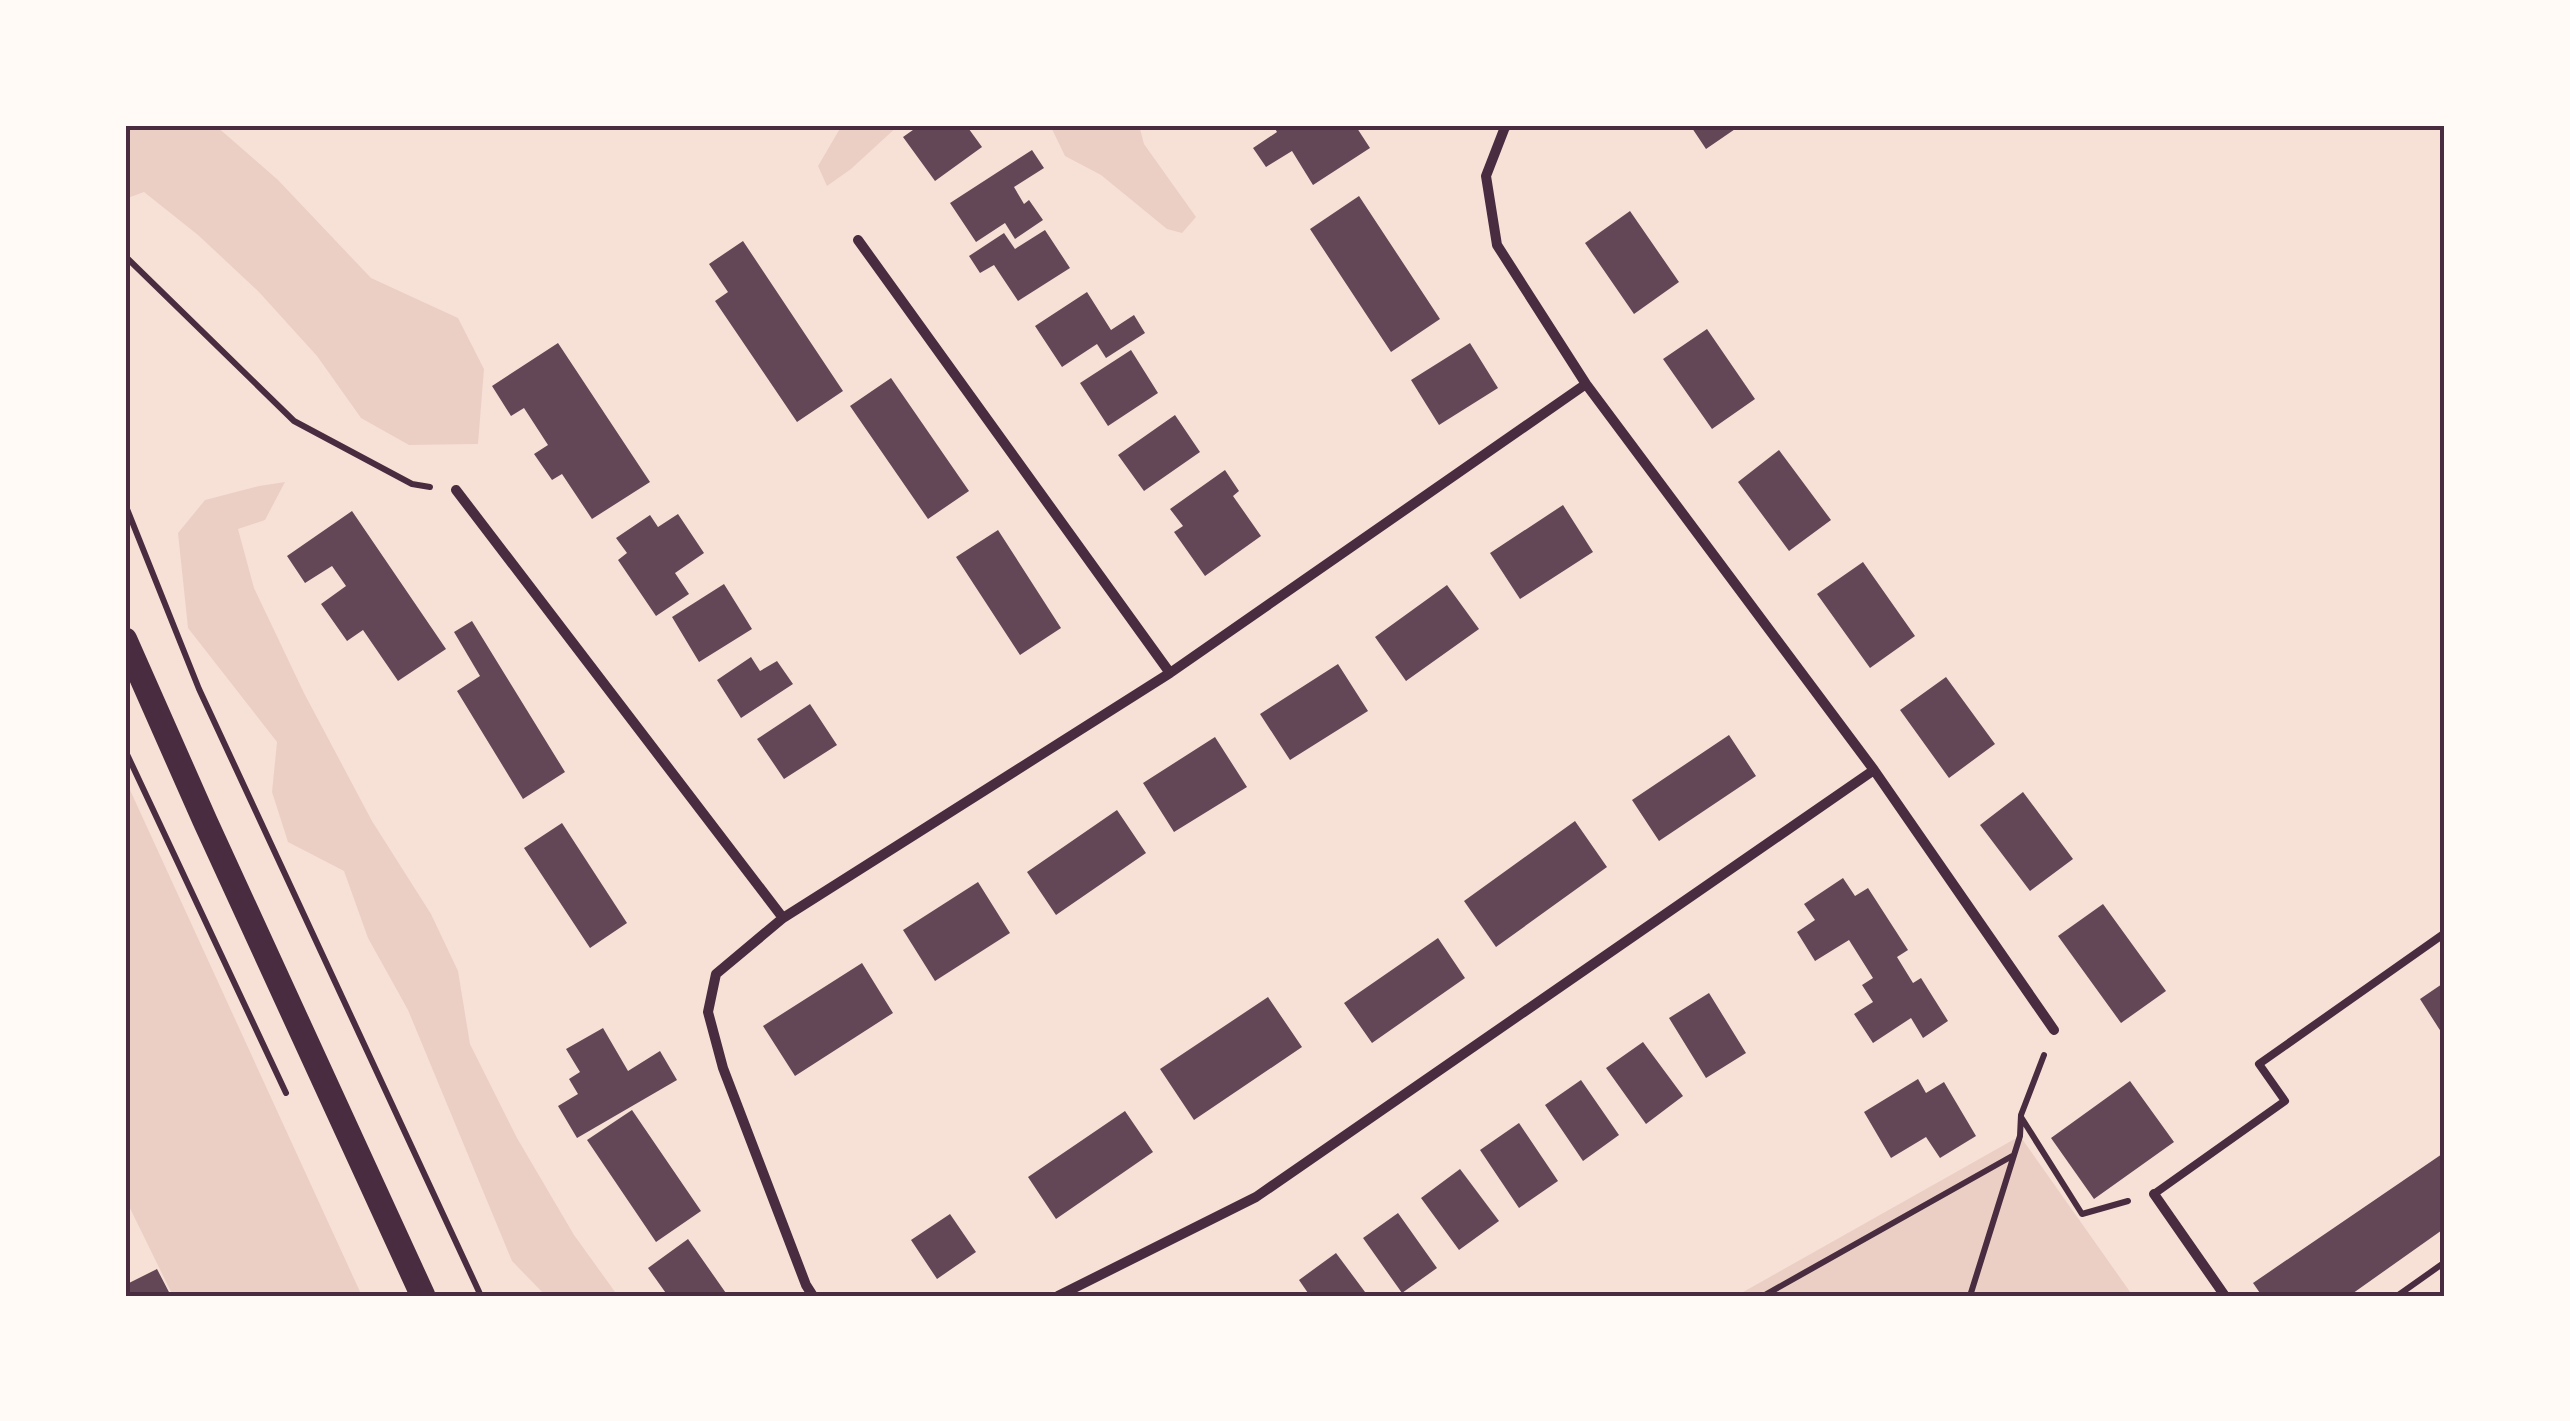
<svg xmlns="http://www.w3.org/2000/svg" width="2570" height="1421" font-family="Lato,sans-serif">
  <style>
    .green { fill: #ebcfc5 }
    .building { fill: #644757 }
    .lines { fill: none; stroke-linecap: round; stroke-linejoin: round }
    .path { stroke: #4a2c40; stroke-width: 6 }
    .service { stroke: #4a2c40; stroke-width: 8 }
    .minor { stroke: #4a2c40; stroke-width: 10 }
    .primary { stroke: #4a2c40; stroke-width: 25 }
    .neatline { fill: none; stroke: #4a2c40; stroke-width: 4 }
  </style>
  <rect width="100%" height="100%" fill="#f7e1d7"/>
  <path class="green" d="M125,125H215L278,180L371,278L458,318L484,369L478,444L409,445L361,418L317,356L258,291L198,235L144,192L125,199Z
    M842,125H899L851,169L827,186L818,166Z
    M1050,125H1139L1144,144L1196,217L1182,233L1167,229L1101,175L1065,156Z
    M285,482L265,520L238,529L254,588L304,693L372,821L431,914L458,971L470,1044L517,1138L574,1235L618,1296H546L512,1261L408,1010L368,938L344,871L288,842L272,792L277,742L188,628L178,533L205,500L259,486Z
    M125,779L362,1296H173L125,1198Z
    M2020,1136L2133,1296H1736Z"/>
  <path class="building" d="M920,125H966L982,147L935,181L903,137Z
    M1273,125H1355L1370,148L1313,185L1292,151L1266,167L1253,148L1277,132Z
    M1690,125H1741L1706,149Z
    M1032,150L1044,168L1014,187L1024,204L1029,200L1043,220L1015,239L1005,223L976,242L950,203Z
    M1359,196L1440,319L1391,352L1310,229Z
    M1630,211L1679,282L1634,314L1585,243Z
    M1045,230L1070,268L1018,301L994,265L980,273L969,256L1004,233L1015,249Z
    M743,241L843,391L797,422L715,301L728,292L709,264Z
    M1087,292L1111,330L1134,315L1145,333L1106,358L1097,344L1062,367L1035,326Z
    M1707,329L1755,399L1712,429L1663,359Z
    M558,343L650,482L592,519L562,474L552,480L534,454L548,445L524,408L511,416L492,386Z
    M1470,343L1498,388L1439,425L1411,380Z
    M1131,350L1158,393L1108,426L1080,383Z
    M891,378L969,491L928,519L850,406Z
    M1175,415L1200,452L1144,491L1118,455Z
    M1779,450L1831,520L1789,551L1738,482Z
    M1225,470L1239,491L1233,496L1261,536L1205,576L1174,532L1183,526L1170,509Z
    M1563,505L1593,552L1520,599L1490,553Z
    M352,511L446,649L398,681L363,630L347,641L321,604L346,586L332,566L305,583L287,556Z
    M678,514L704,553L675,573L689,594L656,616L618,560L627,553L616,538L650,515L658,527Z
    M998,530L1061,628L1020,655L956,557Z
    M1863,562L1915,636L1870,668L1817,594Z
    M724,584L752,629L699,662L672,617Z
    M1447,585L1479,629L1406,681L1375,637Z
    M472,621L565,772L523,799L457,691L480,676L454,632Z
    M751,657L760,671L777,661L793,684L741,718L717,680Z
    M1338,664L1368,711L1290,760L1260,714Z
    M1946,677L1995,744L1949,778L1900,710Z
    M810,704L837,745L784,779L757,739Z
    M1729,735L1756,776L1659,841L1632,800Z
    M1215,737L1247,787L1174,832L1143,783Z
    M2023,792L2073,859L2030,891L1980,825Z
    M1117,810L1146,853L1056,915L1027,872Z
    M1575,821L1607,867L1496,947L1464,901Z
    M562,823L627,923L590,948L524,848Z
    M1843,878L1855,896L1868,888L1908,950L1897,957L1913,983L1921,978L1948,1021L1923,1038L1911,1018L1873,1043L1854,1014L1873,1002L1862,985L1873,978L1849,940L1815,961L1797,932L1815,920L1804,904Z
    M978,882L1010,933L935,981L903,930Z
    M2103,904L2166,991L2121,1023L2058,936Z
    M1438,938L1465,978L1372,1043L1344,1003Z
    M862,963L893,1013L795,1076L763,1026Z
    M2445,982V1038L2420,999Z
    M1709,993L1746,1053L1706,1078L1669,1018Z
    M1268,997L1302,1047L1194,1120L1160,1069Z
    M603,1028L628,1071L660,1051L677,1080L577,1138L558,1106L578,1094L569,1079L580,1072L566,1049Z
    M1643,1042L1683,1096L1646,1124L1606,1068Z
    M1918,1079L1926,1093L1944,1082L1976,1136L1940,1158L1926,1137L1891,1158L1864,1112Z
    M1581,1080L1619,1135L1583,1161L1545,1105Z
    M2130,1081L2174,1142L2094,1199L2051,1138Z
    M632,1110L701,1211L656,1242L587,1140Z
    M1125,1111L1153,1152L1056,1219L1028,1177Z
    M1519,1123L1558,1181L1519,1208L1480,1150Z
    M2445,1152V1228L2349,1296H2262L2253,1283Z
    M1460,1169L1499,1221L1459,1250L1421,1198Z
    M1398,1213L1437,1268L1402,1293L1363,1238Z
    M950,1214L976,1252L937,1279L911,1240Z
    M688,1239L728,1296H668L648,1268Z
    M1336,1253L1368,1296H1310L1299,1280Z
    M157,1269L171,1296H125V1285Z"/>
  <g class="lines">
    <path class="path" d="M125,256L294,421L412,484L430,487
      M125,504L199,689L481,1296
      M125,750L286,1093
      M2021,1117L2082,1214L2128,1201
      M1763,1296L2014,1155
      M1970,1296L2020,1136L2021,1115L2044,1055
      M2397,1296L2445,1262"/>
    <path class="service" d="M2154,1194L2285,1101L2259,1064L2445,933"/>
    <path class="minor" d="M1508,125L1505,127L1486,176L1497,245L1586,384L1874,770L2054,1030
      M858,240L1170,673
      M456,490L783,918
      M2154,1194L2225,1296
      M813,1296L806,1285L723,1068L708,1012L716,974L783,918L1170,673L1586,384
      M1058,1296L1256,1197L1874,770"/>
    <path class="primary" d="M125,640L205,821L423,1296"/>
  </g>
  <rect width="2570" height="1421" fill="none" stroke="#fffaf5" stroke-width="255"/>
  <rect x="128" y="128" width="2314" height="1166" class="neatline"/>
</svg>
